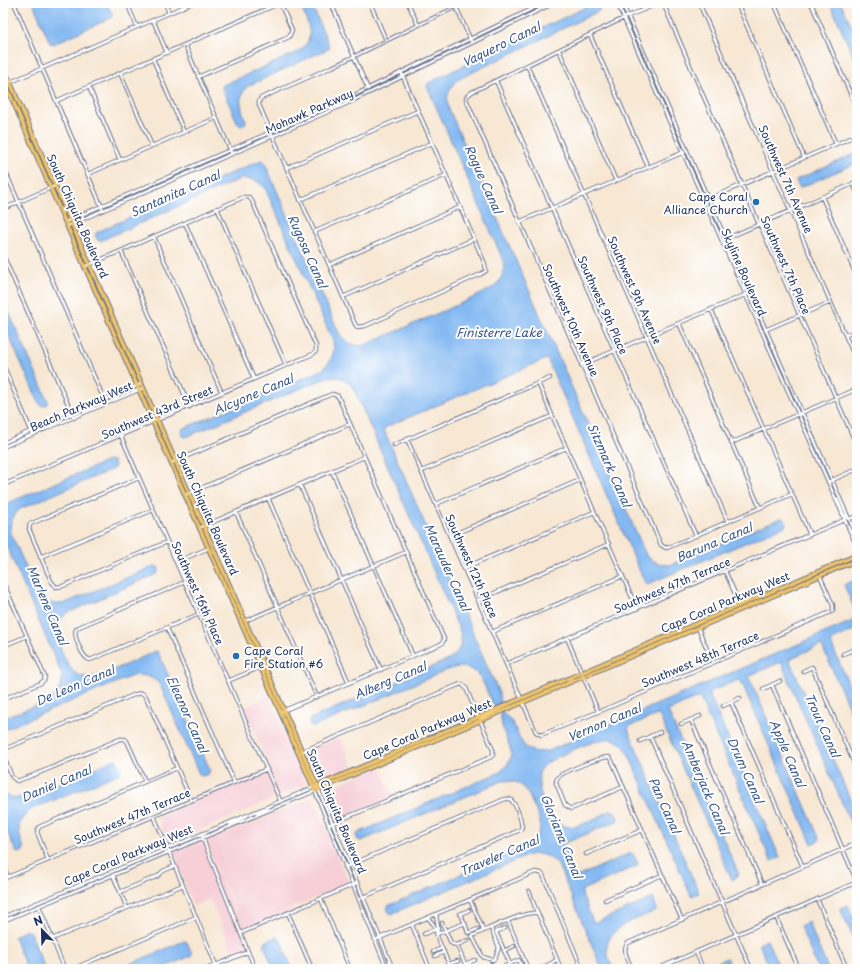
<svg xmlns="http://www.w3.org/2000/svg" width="860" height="972" font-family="'Playpen Sans',sans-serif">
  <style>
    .built { fill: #f6cfd7 }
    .water { fill: #84b9f2; stroke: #5074a8 }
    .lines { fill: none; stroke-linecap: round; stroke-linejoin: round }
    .minor-casing { stroke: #686f87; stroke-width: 4.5 }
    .major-casing { stroke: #686f87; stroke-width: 5.5 }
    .minor { stroke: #fff; stroke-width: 2.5 }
    .major { stroke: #efc469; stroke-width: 3.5 }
    .poi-dot { fill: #1f6fb2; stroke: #fff; stroke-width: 1.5 }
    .labels { text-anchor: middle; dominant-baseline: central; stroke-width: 4; stroke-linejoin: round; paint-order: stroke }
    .street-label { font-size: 11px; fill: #1b2f5e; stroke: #fff }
    .poi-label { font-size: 11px; fill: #1b2f5e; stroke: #fff; text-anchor: end }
    .water-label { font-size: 12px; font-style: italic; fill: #3a588a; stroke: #fff }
  </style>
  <rect width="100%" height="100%" fill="#fff"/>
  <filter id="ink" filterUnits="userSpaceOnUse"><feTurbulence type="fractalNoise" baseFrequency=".025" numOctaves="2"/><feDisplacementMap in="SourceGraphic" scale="8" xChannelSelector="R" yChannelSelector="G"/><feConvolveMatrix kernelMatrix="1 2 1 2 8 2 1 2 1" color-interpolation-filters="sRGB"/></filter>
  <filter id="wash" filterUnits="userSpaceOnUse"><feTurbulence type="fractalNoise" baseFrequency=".012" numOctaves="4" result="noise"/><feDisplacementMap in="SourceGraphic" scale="16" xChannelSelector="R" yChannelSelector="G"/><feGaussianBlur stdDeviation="0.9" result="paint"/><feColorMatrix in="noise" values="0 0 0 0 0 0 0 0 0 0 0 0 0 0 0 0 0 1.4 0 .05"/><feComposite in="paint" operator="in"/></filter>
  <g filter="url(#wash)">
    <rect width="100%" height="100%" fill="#f7e7d3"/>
    <path class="built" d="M513,3L523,4L541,3L519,13Z
      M269,696L307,784L169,844L157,817L270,769L244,707Z
      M340,738L354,768L318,784L304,751Z
      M380,766L393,796L334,821L322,791Z
      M313,798L349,884L243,928L206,842Z
      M255,818L256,820L206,841L205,842L242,929L292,909L293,911L245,932L252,950L234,956L210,899L193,906L173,851Z"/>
    <path class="water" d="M33,3H106L113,15L111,18L53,44L50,43Z
      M299,3H311L330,48L248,86C237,96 241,109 246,121L245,124L241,126L238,124L222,88L223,85L296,53C319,40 307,21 299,3Z
      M594,3L598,4L600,8L599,11L457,80C449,88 446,96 448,107L647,557L659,564L670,565L781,518L784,519L786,523L785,526L648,584L645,583L548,361L546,359L386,427L384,430L499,693C500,700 499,708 504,714C506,716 509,718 511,721C522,737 520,756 548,751L857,619V629L832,640L831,643L857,704V726L822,646H819L789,659L857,815V823L852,826L781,662L751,675L749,677L820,840L812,844L741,681L738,680L709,692V694L780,858L771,861L700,698H697L668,711L739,875L735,877L736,878L732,880L659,715H657L630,726L628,729L699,893L691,896L627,751C623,745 618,740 610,739C599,737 548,759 541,768C534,781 544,809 553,819C557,824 564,826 570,827C582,827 601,815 612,810L615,812L618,818L617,821L563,844V848L575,876H579L631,853L634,855L638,864L637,866L582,890V894L593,922H597L653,898L657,909L656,911C638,919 605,927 607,951C607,957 611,963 613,969H602L558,865C551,856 540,852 529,855L391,914C388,912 387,910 388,906L531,844C535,839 539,835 540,828C541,821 537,814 534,807C527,791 523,779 502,781L361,841L358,840L356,836L358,833L498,773C522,756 506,744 502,726C500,716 502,715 498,705L492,704C484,684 478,660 450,669L313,727L310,726L309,722L310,719L450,659C460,651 464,642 459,629L355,392C350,380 341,376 328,377L186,437L183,436L181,432L182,429L322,370C331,362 336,352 333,341L265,188C258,180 250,178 240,179L100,241L97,239L95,235L97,232L261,160L264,161L338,331C344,341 351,346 363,346L475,297C493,288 506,283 503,260L427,86L428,83Z
      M830,3H841L857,38V65Z
      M857,153V163L799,188L796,180Z
      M3,299L48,401L47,404L43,406L39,403L8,334L3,330Z
      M110,460L113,461L115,466L113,469L20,509C13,516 9,523 11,533L37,593C43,602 54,606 65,603L155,566L158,567L159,570L157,574L67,613C62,617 58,621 57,628C55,639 66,665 75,673C79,676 84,677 89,677C102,677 142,657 156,651L158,652L210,770L208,774L202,776L199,774L160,685C153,676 143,674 132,676L3,730V718C15,713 46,704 55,695C60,689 62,683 62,675L3,538V505Z
      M852,581L857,593V615L844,585Z
      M116,759L121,770L120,773L32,809C16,821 17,831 24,848L23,851L19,853L16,852L3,822V793L14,798L26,797Z
      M848,905L857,925V947L840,908Z
      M808,922L828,969H818L800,926Z
      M27,930L30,932L45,969H27L14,938L16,935Z
      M276,937L280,938L292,969H274L264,945L265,942Z
      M767,940L780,969H770L759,944Z
      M184,941L187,942L192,954L191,956L160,969H118Z
      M727,958L732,969H722L719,961Z"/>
  </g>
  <g filter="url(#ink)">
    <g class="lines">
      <defs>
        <path id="minor" d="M14,3L103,210
          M127,3L137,27
          M165,3L169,13
          M331,3L368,89
          M370,3L386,40
          M408,3L418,25
          M617,3L857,547
          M622,3L857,537
          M660,3L628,16L472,92L467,96L466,99L661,545L666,548L669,547L792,494
          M663,3L759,224L761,227L857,446
          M699,3L857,362
          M737,3L804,157
          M774,3L836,144
          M811,3L857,109
          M456,7L472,43
          M153,20L167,53
          M590,35L648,167
          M185,45L232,154
          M559,50L616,181
          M153,59L184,132
          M527,65L728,522
          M401,72L485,264L486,271L481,274L365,326L357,327L355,324L259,105V101L261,98L332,67L464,3
          M120,73L152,146
          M198,77L289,37L292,30L280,3
          M496,81L696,536
          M6,84L192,3
          M89,87L120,160
          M56,101L280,3
          M3,166L106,404
          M286,168L418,111
          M88,174L216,118
          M853,183L857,193
          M822,197L857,277
          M300,200L432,143
          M704,201L857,135
          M217,208L286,365
          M3,209L55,186
          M65,222L340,102L544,3
          M519,222L684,152
          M185,223L254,379
          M67,226L348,103L554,3
          M314,232L446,175
          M154,237L222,393
          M725,239L857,182
          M121,251L190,407
          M3,255L74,418
          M329,265L460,207
          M343,297L474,239
          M711,309L810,535
          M679,323L760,508
          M765,330L831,302
          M846,335L857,330
          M3,365L33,435
          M581,365L747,294
          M538,383L637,609
          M121,436L280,800
          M407,439L521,698
          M3,443L141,384
          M731,443L857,389
          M394,445L550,378
          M3,447L143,388
          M171,463L332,394L338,396L341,403L444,639L443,642L441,644L280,712
          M332,471L413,656
          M422,471L552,416
          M139,478L30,524L29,529L51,581L56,587L63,586L167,542
          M828,482L857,469
          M3,485L313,354L316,351V346L252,201L249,197H244L84,267
          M300,485L381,670
          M185,495L350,424
          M268,498L349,683
          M837,499L844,515L849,519
          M436,504L566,448
          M236,512L317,697
          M849,519L857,516
          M199,528L364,457
          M450,536L580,480
          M40,557L153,510
          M176,562L209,548
          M464,568L594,512
          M725,571L740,605
          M3,582L45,677L44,680L41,683L3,699
          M185,582L79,627L76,629C73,635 82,658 90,660L199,614
          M478,600L609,544
          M245,621L406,552
          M167,628L234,782
          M698,628L713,663
          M492,632L623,576
          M567,638L598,711
          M3,646L27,636
          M853,650L857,660
          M843,654L857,648
          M506,664L844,520
          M803,671L812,667L857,770
          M228,681L261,667
          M772,685L857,882
          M763,689L780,681
          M731,702L803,867
          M523,703L536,732L541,735L610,707L833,611V605L820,576
          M723,706L740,698
          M691,720L762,884
          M681,724L700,716
          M650,736L751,969
          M640,741L660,732
          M301,752L458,685L462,684L466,688L478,717
          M3,754L7,748L136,694L142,693L146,697L191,800
          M3,755L12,777L17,781L34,775L120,739H125L127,741L145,781
          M623,787L571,809L565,805L556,783C556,780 556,779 558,777C563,772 603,756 609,757L612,761L682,920
          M154,816L216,965
          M256,816L258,813L267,808
          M328,825L491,757L493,755V750L480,720L483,717L505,706
          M230,827L231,824L247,816
          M201,834L255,969
          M586,854L642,830
          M48,860L37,832L39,827L177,768
          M3,865L8,877
          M345,867L505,799H510C517,805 521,819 522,827L520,830L359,899
          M113,875L127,908
          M3,879L267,769
          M529,891C533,900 535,910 540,918L561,969
          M120,892L158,876L163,871L175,866
          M321,899L350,969
          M817,899L847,969
          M470,900L484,931
          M605,900L662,875
          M39,906L63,965L67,969
          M288,913L312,969
          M436,914L438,928L437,934
          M3,917L317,786L393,969
          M776,917L799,969
          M428,918L434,925L438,939L451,969
          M3,921L315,791L387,969
          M508,921L528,969
          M442,923L451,943C456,947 462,943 468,940
          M465,923L468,933L478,929
          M412,925L430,969
          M491,928L499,948L495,958L493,960L483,957L472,936C486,930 524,911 537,913
          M505,928L496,932L510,964
          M241,933L357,883
          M424,934L436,929
          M437,934L465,923L460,914L469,910
          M52,939L183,885
          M375,940L535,872L541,873L543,875L582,969
          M457,945L467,969
          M504,951L514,946
          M433,952L442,948
          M696,952L703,969
          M3,956L8,969
          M435,956L444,952
          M449,964L458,961
          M465,964L475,960
          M72,969L196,917
          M206,969L248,952
          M470,969V962
          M491,969V964
          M498,969L519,960L523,969
          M538,969L552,963L557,959
          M632,969C629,961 621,950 628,943L857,843
          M657,969L857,882"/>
        <path id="major" d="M3,66L317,786L857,555
          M3,78L67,226L315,791L857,560"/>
      </defs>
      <use href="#minor" class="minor-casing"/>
      <use href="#major" class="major-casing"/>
      <use href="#minor" class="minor"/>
      <use href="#major" class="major"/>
    </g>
  </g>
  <g class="poi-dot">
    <circle cx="756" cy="202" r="4"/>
    <circle cx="236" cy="656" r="4"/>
  </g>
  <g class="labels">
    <g class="street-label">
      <text transform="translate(309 111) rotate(-24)">Mohawk Parkway</text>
      <text transform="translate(786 179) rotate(66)">Southwest 7th Avenue</text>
      <text transform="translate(78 216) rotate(66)">South Chiquita Boulevard</text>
      <text transform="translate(786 265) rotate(66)">Southwest 7th Place</text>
      <text transform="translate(744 272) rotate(66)">Skyline Boulevard</text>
      <text transform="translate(635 290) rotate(66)">Southwest 9th Avenue</text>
      <text transform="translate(603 305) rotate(66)">Southwest 9th Place</text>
      <text transform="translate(571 320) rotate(66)">Southwest 10th Avenue</text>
      <text transform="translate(81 406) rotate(-23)">Beach Parkway West</text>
      <text transform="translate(157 412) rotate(-23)">Southwest 43rd Street</text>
      <text transform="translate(208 513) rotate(66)">South Chiquita Boulevard</text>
      <text transform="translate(472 566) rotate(66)">Southwest 12th Place</text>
      <text transform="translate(672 585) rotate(-23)">Southwest 47th Terrace</text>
      <text transform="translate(198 593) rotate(66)">Southwest 16th Place</text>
      <text transform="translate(725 602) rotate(-23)">Cape Coral Parkway West</text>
      <text transform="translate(700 659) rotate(-23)">Southwest 48th Terrace</text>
      <text transform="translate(427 729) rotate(-23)">Cape Coral Parkway West</text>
      <text transform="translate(337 811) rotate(67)">South Chiquita Boulevard</text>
      <text transform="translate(132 816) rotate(-23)">Southwest 47th Terrace</text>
      <text transform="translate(128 855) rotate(-23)">Cape Coral Parkway West</text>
    </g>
    <g class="poi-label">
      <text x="748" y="196">Cape Coral<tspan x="748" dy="13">Alliance Church</tspan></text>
      <text x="244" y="650" text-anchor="start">Cape Coral<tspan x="244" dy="13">Fire Station #6</tspan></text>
    </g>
    <g class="water-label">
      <text transform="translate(501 44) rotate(-26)">Vaquero Canal</text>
      <text transform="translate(484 179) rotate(66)">Rogue Canal</text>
      <text transform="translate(175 193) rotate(-24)">Santanita Canal</text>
      <text transform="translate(308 251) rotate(66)">Rugosa Canal</text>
      <text x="499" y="332">Finisterre Lake</text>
      <text transform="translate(253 394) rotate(-23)">Alcyone Canal</text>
      <text transform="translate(610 465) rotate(66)">Sitzmark Canal</text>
      <text transform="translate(714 542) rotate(-23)">Baruna Canal</text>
      <text transform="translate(448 567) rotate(66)">Marauder Canal</text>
      <text transform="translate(48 605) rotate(67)">Marlene Canal</text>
      <text transform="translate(390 680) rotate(-23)">Alberg Canal</text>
      <text transform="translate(75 685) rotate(-23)">De Leon Canal</text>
      <text transform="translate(188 714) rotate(66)">Eleanor Canal</text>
      <text transform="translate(604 722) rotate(-23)">Vernon Canal</text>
      <text transform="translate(823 725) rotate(66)">Trout Canal</text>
      <text transform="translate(788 753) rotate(67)">Apple Canal</text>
      <text transform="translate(746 770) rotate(66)">Drum Canal</text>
      <text transform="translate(56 783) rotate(-23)">Daniel Canal</text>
      <text transform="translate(706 787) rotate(67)">Amberjack Canal</text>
      <text transform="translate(665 805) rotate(66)">Pan Canal</text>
      <text transform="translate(562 836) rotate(68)">Gloriana Canal</text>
      <text transform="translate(499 855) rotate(-23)">Traveler Canal</text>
    </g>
  </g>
  <rect width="860" height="972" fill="none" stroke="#fff" stroke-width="16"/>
  <g transform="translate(42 930) rotate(337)" stroke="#ffffff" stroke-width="3" paint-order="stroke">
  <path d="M0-3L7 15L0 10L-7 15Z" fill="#1b2f5e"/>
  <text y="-6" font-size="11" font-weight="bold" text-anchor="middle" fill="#1b2f5e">N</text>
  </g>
</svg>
